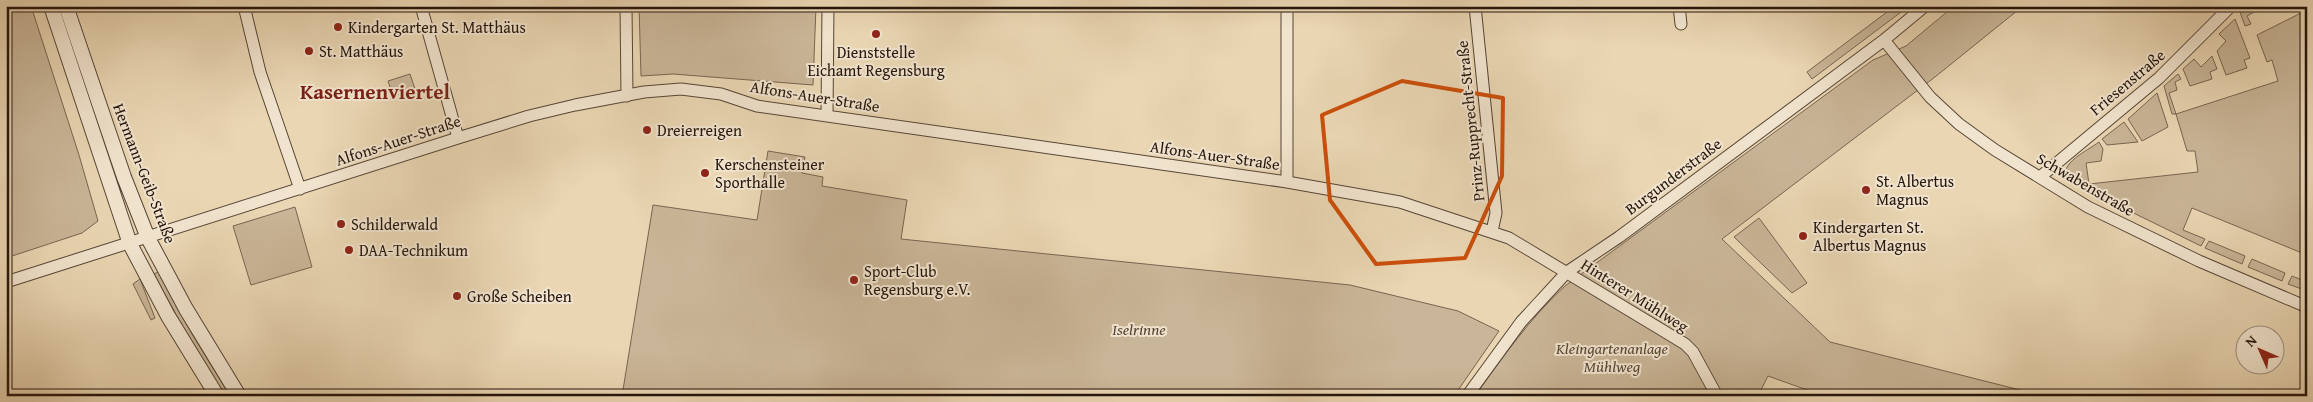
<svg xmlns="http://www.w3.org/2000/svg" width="2313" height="402" font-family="'Gentium Book Plus',serif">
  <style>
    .green { fill: #c9b597; stroke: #776552 }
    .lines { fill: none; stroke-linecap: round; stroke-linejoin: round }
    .minor-casing { stroke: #564536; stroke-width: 13 }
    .tertiary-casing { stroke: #564536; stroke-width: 16 }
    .minor { stroke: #f1e4ce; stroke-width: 11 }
    .tertiary { stroke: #f1e4ce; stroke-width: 14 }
    .marked { fill: none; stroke: #cb4f0c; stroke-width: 4; stroke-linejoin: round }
    .poi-dot { fill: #8f2418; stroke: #f1e4ce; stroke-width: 2 }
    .labels { text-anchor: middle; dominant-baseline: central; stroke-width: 4; stroke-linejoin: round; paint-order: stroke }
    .poi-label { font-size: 16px; fill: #25150d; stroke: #f1e4ce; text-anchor: start }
    .street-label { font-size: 16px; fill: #25150d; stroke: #f1e4ce }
    .park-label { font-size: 16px; font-style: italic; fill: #564536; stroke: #f1e4ce }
    .district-label { font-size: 21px; font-weight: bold; fill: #7a1f14; stroke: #f1e4ce }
  </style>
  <rect width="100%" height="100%" fill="#ead6b3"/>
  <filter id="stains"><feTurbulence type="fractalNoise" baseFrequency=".004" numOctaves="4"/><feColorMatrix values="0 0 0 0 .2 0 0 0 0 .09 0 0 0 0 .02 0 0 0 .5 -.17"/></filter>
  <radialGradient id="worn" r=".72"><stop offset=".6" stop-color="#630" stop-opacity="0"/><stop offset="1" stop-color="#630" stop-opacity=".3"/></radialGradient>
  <path class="green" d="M6,6H31L79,155L98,221L82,233L6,258Z
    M639,6H816L813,85L673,74L641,76Z
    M1895,6H1909L1812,79L1807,72Z
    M1954,6H2023L1935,77L1722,239L1830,342L2044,396H1824L1768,376L1758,396H1475C1503,357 1530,318 1565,286L1873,60L1906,46Z
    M2246,6H2253L2256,11L2247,16L2251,24L2245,26L2240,12Z
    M2307,10V255L2192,208L2183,230L2205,239L2201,246L2066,180C2059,163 2087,151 2099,142L2103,149L2101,161L2086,163L2089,184L2198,172L2195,151H2187L2176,114H2172L2164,86L2178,74L2181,79L2175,82L2177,90L2169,93L2176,114L2278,81L2272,60L2267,62L2257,35Z
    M2235,19L2250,58L2244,60L2247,68L2226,75L2217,51L2226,41L2219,34Z
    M2212,56L2217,69L2210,72L2212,79L2190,86L2183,69L2194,59L2201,67Z
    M410,74L415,89L393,96L388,81Z
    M2157,93L2168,127L2142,141L2128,119Z
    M2124,122L2138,142L2107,145L2102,139Z
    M768,151L805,157L802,173L823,177L822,186L907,200L901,239L1350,285L1458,311L1499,331L1454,396H622L653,205L757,220Z
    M295,207L312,267L251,285L233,226Z
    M1759,218L1807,283L1792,293L1734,237Z
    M2209,241L2245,256L2242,264L2205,248Z
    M2252,259L2285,273L2282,281L2248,267Z
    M158,272L192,334L230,396H225L192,344L154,274Z
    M2292,276L2307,282V291L2288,284Z
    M140,279L155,318L151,320L133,284Z"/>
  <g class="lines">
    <defs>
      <path id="minor" d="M244,6L260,72L300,189
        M421,6L458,138
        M626,6L627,96
        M1287,6V182
        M1475,6L1496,213L1492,231
        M1679,6L1681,24
        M1884,40L1930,97L1959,124L1995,150L2088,207L2199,261L2307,307
        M827,115L828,6
        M2040,177L2159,78L2231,6
        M6,282L458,138L529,116L575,105L644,92L681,89L721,94L757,106L1287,182L1400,202L1509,238L1657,327L1685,344L1693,352L1717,396
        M1467,396L1521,322L1567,272L1619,237L1884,40L1925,6"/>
      <path id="tertiary" d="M51,6L130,244L168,316L217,396
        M66,6L124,177L148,238L186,309L239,396"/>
    </defs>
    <use href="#minor" class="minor-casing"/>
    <use href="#tertiary" class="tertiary-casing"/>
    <use href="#minor" class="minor"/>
    <use href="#tertiary" class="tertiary"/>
  </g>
  <path class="marked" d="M1402,81L1503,98L1502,176L1465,258L1376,264L1330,200L1322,115Z"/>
  <g class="poi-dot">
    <circle cx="338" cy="27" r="5"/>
    <circle cx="876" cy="34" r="5"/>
    <circle cx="309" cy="51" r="5"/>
    <circle cx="647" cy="130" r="5"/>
    <circle cx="705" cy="173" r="5"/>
    <circle cx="1866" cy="190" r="5"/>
    <circle cx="341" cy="224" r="5"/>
    <circle cx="1803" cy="236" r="5"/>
    <circle cx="349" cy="250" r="5"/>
    <circle cx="854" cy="280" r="5"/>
    <circle cx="457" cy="296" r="5"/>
  </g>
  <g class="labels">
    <g class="poi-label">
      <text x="348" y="27">Kindergarten St. Matthäus</text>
      <text x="319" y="51">St. Matthäus</text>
      <text x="876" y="52" text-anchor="middle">Dienststelle<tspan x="876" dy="18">Eichamt Regensburg</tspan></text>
      <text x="657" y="130">Dreierreigen</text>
      <text x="715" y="164">Kerschensteiner<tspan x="715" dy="18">Sporthalle</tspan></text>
      <text x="1876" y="181">St. Albertus<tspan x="1876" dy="18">Magnus</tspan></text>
      <text x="351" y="224">Schilderwald</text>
      <text x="1813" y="227">Kindergarten St.<tspan x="1813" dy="18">Albertus Magnus</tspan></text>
      <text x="359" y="250">DAA-Technikum</text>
      <text x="864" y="271">Sport-Club<tspan x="864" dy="18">Regensburg e.V.</tspan></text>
      <text x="467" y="296">Große Scheiben</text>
    </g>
    <g class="street-label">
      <text transform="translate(2127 82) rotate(-40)">Friesenstraße</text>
      <text transform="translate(815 96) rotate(9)">Alfons-Auer-Straße</text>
      <text transform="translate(1470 121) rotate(-96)">Prinz-Rupprecht-Straße</text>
      <text transform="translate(398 140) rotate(-18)">Alfons-Auer-Straße</text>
      <text transform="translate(1215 155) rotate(8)">Alfons-Auer-Straße</text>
      <text transform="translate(145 173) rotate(69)">Hermann-Geib-Straße</text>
      <text transform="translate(1673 176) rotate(-37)">Burgunderstraße</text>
      <text transform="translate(2086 184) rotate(30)">Schwabenstraße</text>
      <text transform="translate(1635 295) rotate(32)">Hinterer Mühlweg</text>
    </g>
    <g class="park-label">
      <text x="1139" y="329">Iselrinne</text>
      <text x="1612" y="348">Kleingartenanlage<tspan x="1612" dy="18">Mühlweg</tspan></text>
    </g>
    <g class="district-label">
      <text x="375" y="91">Kasernenviertel</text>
    </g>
  </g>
  <rect width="2313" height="402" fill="none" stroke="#ead6b3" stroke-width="25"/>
  <rect x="8" y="8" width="2298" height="387" fill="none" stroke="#25150d" stroke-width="2.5"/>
  <rect x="12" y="12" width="2288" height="377" fill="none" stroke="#25150d"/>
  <g transform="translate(2260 350) rotate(315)"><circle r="24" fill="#f1e4ce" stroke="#9f9181"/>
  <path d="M0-4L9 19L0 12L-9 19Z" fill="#8f2418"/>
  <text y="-8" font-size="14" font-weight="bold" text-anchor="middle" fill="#25150d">N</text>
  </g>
  <rect width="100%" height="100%" filter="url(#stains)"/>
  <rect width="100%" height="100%" fill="url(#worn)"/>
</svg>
